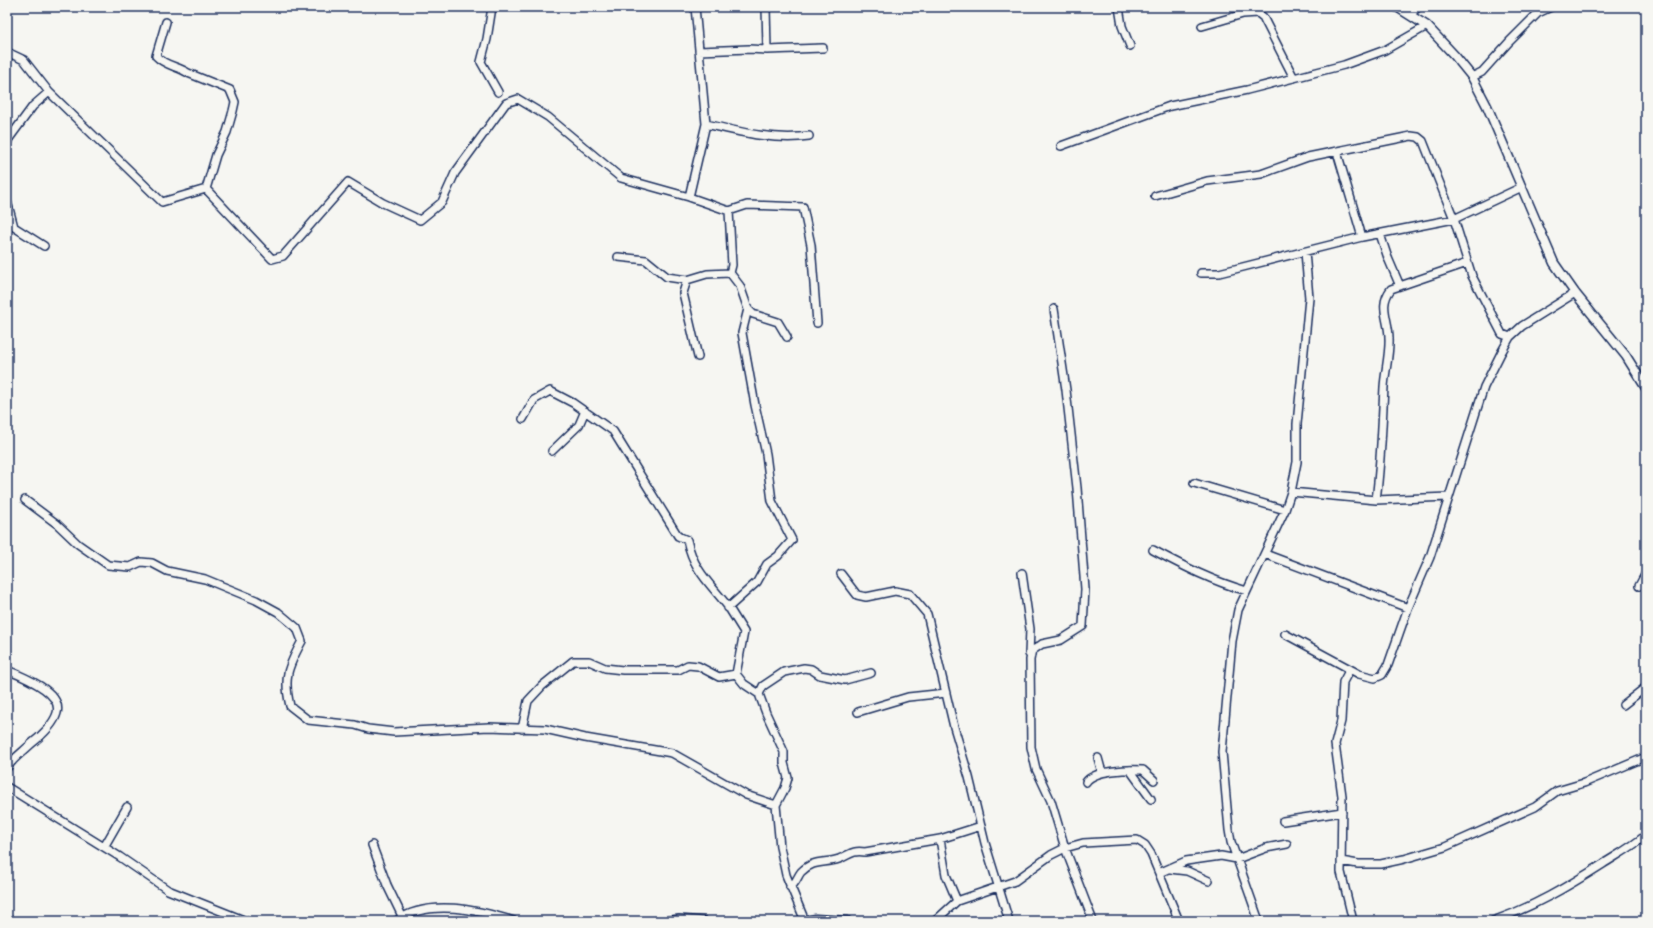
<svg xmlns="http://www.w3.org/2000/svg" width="1653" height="928" font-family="'Indie Flower',sans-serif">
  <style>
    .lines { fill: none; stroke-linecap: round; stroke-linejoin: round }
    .minor-casing { stroke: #1b2f5e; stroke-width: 10 }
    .tertiary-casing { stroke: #1b2f5e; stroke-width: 11 }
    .minor { stroke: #f6f6f2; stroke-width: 7 }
    .tertiary { stroke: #f6f6f2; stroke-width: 8 }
  </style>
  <rect width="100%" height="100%" fill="#f6f6f2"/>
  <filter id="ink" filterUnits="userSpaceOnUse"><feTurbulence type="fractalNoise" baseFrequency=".025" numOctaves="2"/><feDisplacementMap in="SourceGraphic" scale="8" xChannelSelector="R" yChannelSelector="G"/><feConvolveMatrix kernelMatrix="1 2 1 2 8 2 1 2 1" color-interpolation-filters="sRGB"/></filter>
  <g filter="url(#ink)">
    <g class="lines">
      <defs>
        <path id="minor" d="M492,7L487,39L481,62L498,92
          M1119,7L1122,26L1130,46
          M1411,14L1418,7
          M166,22L156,56C165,66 178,66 188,73L230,90L235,102L233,111L227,132L216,155L206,189
          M1202,26L1243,14L1258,13L1263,17L1294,78
          M767,50L823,48
          M699,51L749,49L767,50L766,7
          M7,52L24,60L49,92L162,202L206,189
          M1472,77L1482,72L1509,42L1538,13L1551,7
          M706,124C740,132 775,141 809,136
          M7,144L8,140L33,106L49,92
          M1061,146L1170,106L1247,90L1344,65L1385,50L1427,26
          M1337,152L1362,237
          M206,189L272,259L283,256L348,182L383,203L420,220L442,202L455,173L506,103L518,99L548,117L621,178L689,197L706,124L695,7
          M1155,196L1207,181L1261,174L1308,157L1411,136L1418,137L1423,141L1454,219L1472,276L1502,334L1510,337
          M689,197L729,211L732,265L730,273
          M7,201L14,227L44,246
          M729,211L747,205L803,207L811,245L817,323
          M1380,234L1388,258L1400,286
          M618,257L646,260L667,277L687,280L707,274L730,273L740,286L748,309L742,333L755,405L766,454L772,501L792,540L778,556L767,564L757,582L728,608
          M1201,273H1219L1362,237L1454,219L1522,187
          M687,280L683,293L698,357
          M748,309L753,314L778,322L787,337
          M1054,309L1066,390L1077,488L1085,589L1083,626L1061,640L1042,644L1032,651V649L1030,660L1031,747L1036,769L1051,801L1065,848L1093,921
          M552,451L579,425L585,411
          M1194,483L1285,510
          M1291,492L1376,500L1448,497
          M25,500L57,524L78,544L108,565L130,567L141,562L152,563L167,571L205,579L256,600L278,612L297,628L302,641C288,667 283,677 290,706L308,720L355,725L368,729L394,732L489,727L545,729L585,738L672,753L746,795L776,805L785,788L788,778L784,763V752L766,713L759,694L744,684L736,674
          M1376,500C1381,462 1382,425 1384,387C1385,372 1390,352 1389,338C1389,319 1378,306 1391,289L1467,263
          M1153,550C1185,567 1212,581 1247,591
          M1265,554L1408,608
          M1022,573L1030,629L1029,654
          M841,574L857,595L866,597L895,591L910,594L927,614L954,727L969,777L985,843L1009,921
          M1639,586L1646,573
          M1285,634L1359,674L1375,678L1382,675L1388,665L1408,608L1430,557L1484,387L1501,353L1510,337L1522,326L1575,293
          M1350,669L1343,682L1341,721L1335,744L1342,796L1341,872L1353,921
          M7,670C22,676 63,692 57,713C54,724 40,737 31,744C23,752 13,758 7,768
          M759,694L763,686L784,672L804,668L811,669L820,675L845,680L871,673
          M1623,705L1646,687
          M858,712L908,697L946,693
          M522,729L528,701L542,686L573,661H589L605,668L623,670H678L688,665L698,666L719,677L736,674L744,632C739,624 734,616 729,608C711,584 694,572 687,540L678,536L613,431L573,403L550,391L534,400L523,419
          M1098,758L1101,769L1104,772
          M1130,770L1151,799
          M1086,782C1094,770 1129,769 1143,770L1154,780
          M7,787L120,857L168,890L246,921
          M776,805L780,847L786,875L805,921
          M1283,821L1342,812
          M940,839L946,875L957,901
          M372,845L387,885L402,916
          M104,847L127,807
          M1341,861L1358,864H1381L1404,859L1445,847L1535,807L1557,791L1584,783L1646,757
          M1170,869L1187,871L1209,881
          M1159,873L1186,861L1221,856L1237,859L1266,848L1287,844
          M790,887C796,884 797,877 801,872C814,859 824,864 839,859C850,855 851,850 865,852L940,839L981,826
          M396,921C429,898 478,910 514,921
          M666,921L679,919L704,921
          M935,921L957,901L1015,881L1051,855L1065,848L1083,843L1137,840L1145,845L1151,854L1179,921
          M1259,921L1231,842L1229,830L1222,752L1232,641L1238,610L1285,510L1291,492L1297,462V424L1309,298L1305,252
          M1493,921C1533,907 1567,887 1603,864C1617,855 1632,847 1646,835"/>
        <path id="tertiary" d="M1397,7L1427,26L1455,56L1472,77L1487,106L1554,263L1575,293L1626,356L1646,388
          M805,921L816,919L847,921"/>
      </defs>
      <use href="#minor" class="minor-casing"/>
      <use href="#tertiary" class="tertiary-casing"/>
      <use href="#minor" class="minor"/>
      <use href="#tertiary" class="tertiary"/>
    </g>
  </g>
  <rect width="1653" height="928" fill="none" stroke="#f6f6f2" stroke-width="24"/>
  <rect x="12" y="12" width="1629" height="904" fill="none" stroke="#1b2f5e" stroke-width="1.5" filter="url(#ink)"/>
</svg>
